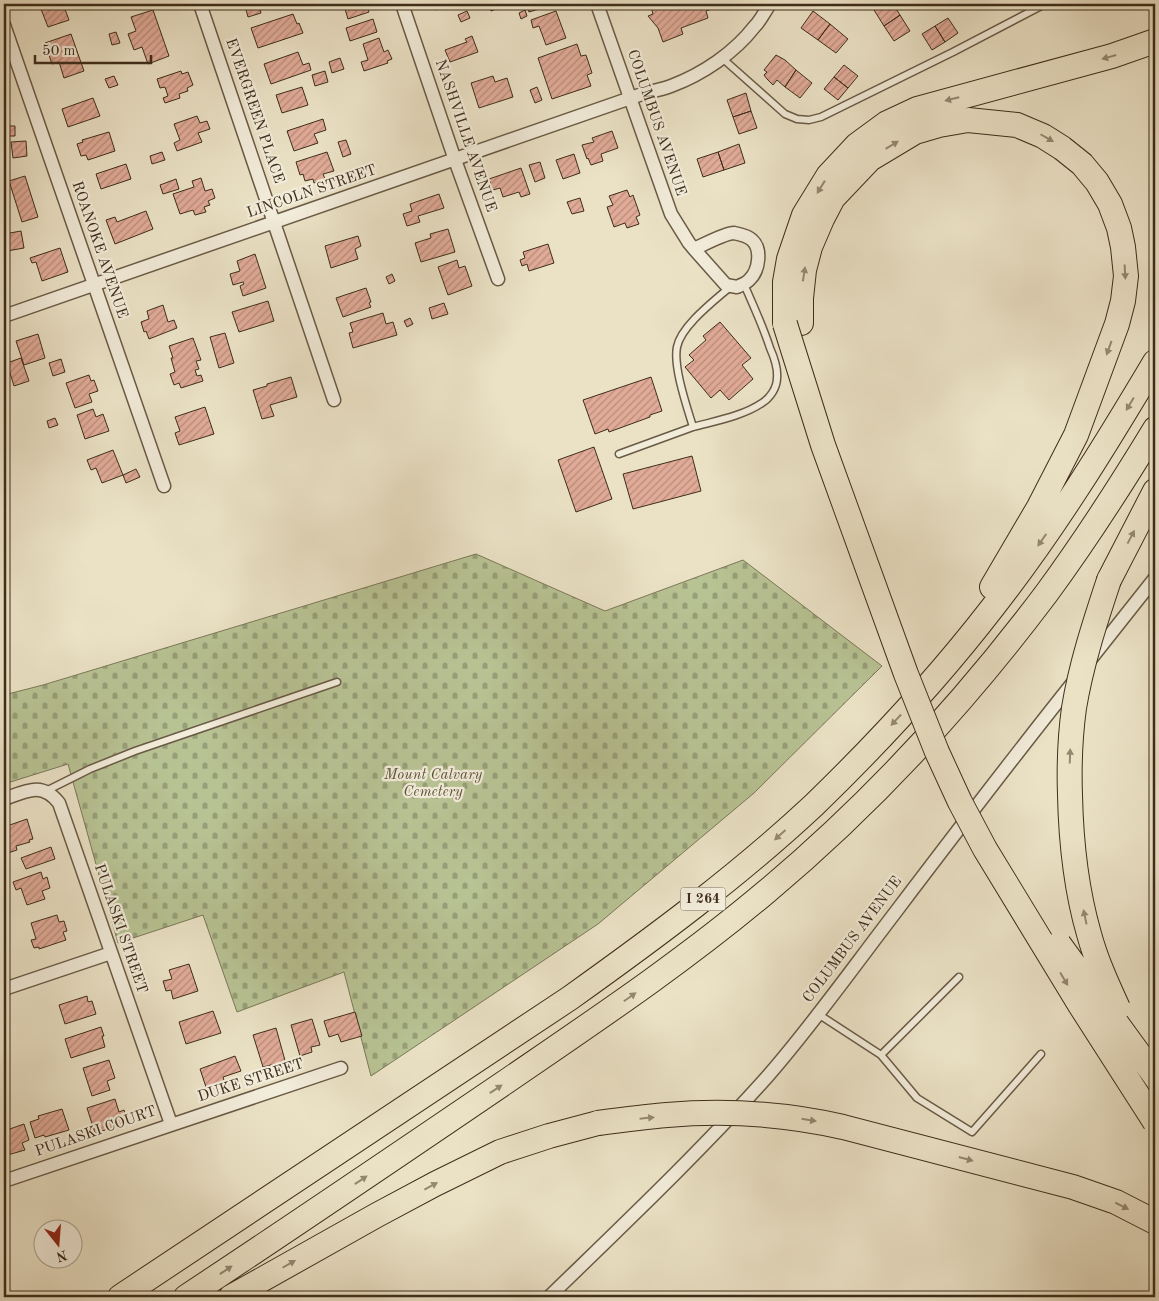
<svg xmlns="http://www.w3.org/2000/svg" width="1159" height="1301" font-family="'Old Standard TT',serif">
  <style>
    .cemetery { fill: url(#cemetery-stones); stroke: #7b7858 }
    .building { fill: url(#building-hatch); stroke: #3e2d1b }
    .lines { fill: none; stroke-linecap: round; stroke-linejoin: round }
    .lane-casing { stroke: #695a46; stroke-width: 9 }
    .street-casing { stroke: #695a46; stroke-width: 15 }
    .highway-casing { stroke: #3e2d1b; stroke-width: 26 }
    .lane { stroke: #f2ecda; stroke-width: 6 }
    .street { stroke: #f2ecda; stroke-width: 12 }
    .highway { stroke: #ebe2c6; stroke-width: 24 }
    .highway-bridge-casing { stroke: #3e2d1b; stroke-width: 26; stroke-linecap: butt }
    .highway-bridge { stroke: #ebe2c6; stroke-width: 24 }
    .oneway { fill: #948870 }
    .labels { text-anchor: middle; dominant-baseline: central; stroke-width: 4.5; stroke-linejoin: round; paint-order: stroke }
    .shield { fill: #f2ecda; stroke: #746654; stroke-width: 1 }
    .shield-label { font-size: 14px; font-weight: bold; fill: #3e2d1b }
    .street-label { font-size: 15px; fill: #3e2d1b; stroke: #f2ecda }
    .park-label { font-size: 15px; font-style: italic; fill: #5c5239; stroke: #f2ecda }
  </style>
  <defs>
    <pattern id="cemetery-stones" width="16" height="16" patternUnits="userSpaceOnUse" patternTransform="scale(1.25)"><rect width="16" height="16" fill="#b8c394"/><path d="M2 7V4a2 2 0 0 1 4 0v3zM10 15v-3a2 2 0 0 1 4 0v3z" fill="#979f78"/></pattern>
    <pattern id="building-hatch" width="6" height="6" patternUnits="userSpaceOnUse" patternTransform="scale(1.25)"><rect width="6" height="6" fill="#e1ab98"/><path d="M-1 1l2-2M0 6l6-6M5 7l2-2" fill="none" stroke="#b88c7b"/></pattern>
  </defs>
  <rect width="100%" height="100%" fill="#ebe2c6"/>
  <filter id="stains"><feTurbulence type="fractalNoise" baseFrequency=".004" numOctaves="4"/><feColorMatrix values="0 0 0 0 .2 0 0 0 0 .09 0 0 0 0 .02 0 0 0 .5 -.17"/></filter>
  <radialGradient id="worn" r=".72"><stop offset=".6" stop-color="#630" stop-opacity="0"/><stop offset="1" stop-color="#630" stop-opacity=".3"/></radialGradient>
  <path class="cemetery" d="M476,554L605,611L743,560L882,666L754,793L598,924L371,1076L344,972L237,1012L203,915L118,943L68,764L4,784V695L43,685Z"/>
  <path class="building" d="M39,4H63L69,20L48,27Z
    M241,4H276L260,9L261,13L248,17L245,6L242,7Z
    M345,4H366L369,12L348,19L345,9L347,8Z
    M434,4H452L436,10Z
    M483,4H497L499,8L491,11L490,6L486,7L485,6L474,9L473,7Z
    M526,4H552L553,5L529,12Z
    M650,4H673L674,7L683,4H713L715,8L706,11L708,18L681,28L683,34L663,42L658,28L648,16L653,14Z
    M883,4H893L900,15L884,26L874,10Z
    M153,10L169,56L148,64L142,47L134,50L128,34L136,31L131,17Z
    M525,10L527,16L521,19L519,13Z
    M467,11L470,18L461,22L458,15Z
    M556,11L566,38L546,45L539,26L533,28L531,20Z
    M813,11L830,24L818,40L801,28Z
    M293,14L297,24L299,23L303,33L258,48L251,28Z
    M900,15L910,31L894,41L884,26Z
    M948,18L958,33L945,42L935,26Z
    M373,19L377,32L350,41L346,28Z
    M830,24L848,39L836,53L818,40Z
    M935,26L945,42L932,50L922,34Z
    M116,32L120,43L112,45L109,34Z
    M71,34L84,71L64,78L59,62L52,64L45,43Z
    M472,36L478,52L450,62L445,50L467,42L465,39Z
    M379,38L384,52L388,50L392,59L387,61L388,63L364,71L361,62L368,60L363,44Z
    M577,44L581,56L586,55L592,73L587,75L591,86L552,99L538,58Z
    M298,52L303,65L309,63L311,70L271,84L264,64Z
    M776,55L785,60L796,70L785,87L777,80L773,85L767,79L764,75L767,72L764,70Z
    M340,58L344,69L332,73L329,62Z
    M844,65L858,76L848,88L834,77Z
    M796,70L812,83L800,98L785,87Z
    M181,71L182,74L188,72L193,85L187,88L188,91L179,94L180,98L165,103L163,98L168,96L165,87L160,88L157,79Z
    M325,71L328,82L315,86L312,75Z
    M114,76L118,85L109,88L105,79Z
    M493,76L495,82L507,78L513,97L479,108L471,83Z
    M834,77L848,88L838,100L824,89Z
    M302,87L308,105L282,113L276,95Z
    M537,87L542,100L535,103L530,90Z
    M746,93L751,111L733,117L727,100Z
    M93,98L100,116L68,127L62,109Z
    M751,111L757,128L739,134L733,117Z
    M197,116L200,123L207,121L210,129L198,133L202,142L177,151L174,143L180,140L174,124Z
    M323,119L326,130L314,134L318,143L294,151L287,131Z
    M4,126H15V136H4Z
    M612,131L618,148L601,154L603,161L591,165L588,158L587,159L582,145L594,142L592,138Z
    M109,132L115,151L88,160L86,155L81,156L77,144L83,142L82,140Z
    M346,140L351,154L343,157L338,142Z
    M26,141L27,156L13,158L11,142Z
    M739,144L745,163L724,170L718,152Z
    M162,152L165,160L152,164L150,156Z
    M327,152L334,171L323,174L325,179L314,183L313,179L305,181L303,174L300,175L296,162Z
    M718,152L724,170L703,177L697,159Z
    M574,154L580,173L563,179L556,160Z
    M540,162L545,178L535,182L529,165Z
    M126,164L131,179L101,189L96,174Z
    M521,168L530,194L521,197L519,192L503,197L500,188L493,190L489,179Z
    M25,176L38,217L22,222L9,181Z
    M201,178L205,191L212,189L215,198L208,201L210,205L204,207L206,212L195,215L193,210L180,214L173,194L194,187L192,181Z
    M176,179L179,189L163,194L160,185Z
    M627,190L630,197L633,195L640,215L636,217L639,224L627,228L625,223L614,227L607,207L613,205L609,196Z
    M439,194L444,208L418,216L420,222L407,226L403,214L412,211L410,204Z
    M580,198L584,211L572,214L567,202Z
    M146,211L153,229L115,244L106,220L115,217L117,222Z
    M448,229L455,252L421,262L415,243L431,238L430,234Z
    M21,231L24,248L7,251L4,234Z
    M358,236L361,246L355,249L358,259L331,268L325,246Z
    M548,244L554,263L529,271L527,264L522,266L520,260L525,258L523,252Z
    M60,248L68,272L42,281L36,262L32,263L30,258Z
    M255,254L266,288L243,296L240,286L244,284L243,282L233,285L230,274L240,271L237,261Z
    M457,260L459,268L465,266L472,286L448,295L438,267Z
    M392,274L395,281L389,284L386,277Z
    M366,288L371,302L369,303L371,307L343,317L336,298Z
    M268,301L274,321L239,332L232,312Z
    M444,303L448,314L432,319L429,308Z
    M163,305L168,322L174,320L177,328L149,339L146,331L144,332L141,322L149,319L147,311Z
    M383,313L386,324L393,322L397,335L353,348L349,333L353,332L350,323Z
    M410,318L413,324L407,327L404,321Z
    M720,322L751,358L742,365L753,379L729,400L720,390L711,398L685,367L694,360L689,355L706,340L703,336Z
    M225,333L234,363L219,368L210,337Z
    M38,334L45,358L24,365L16,341Z
    M193,338L201,360L196,361L199,369L195,370L197,376L201,375L203,381L181,388L179,383L174,385L170,374L175,372L171,358H173L169,346Z
    M21,358L29,381L14,386L7,363Z
    M61,359L65,372L53,376L49,363Z
    M89,375L91,381L94,380L98,391L89,394L92,402L75,408L66,383Z
    M291,377L297,397L270,405L274,416L262,419L253,390L267,386V384Z
    M651,377L662,411L650,415V417L609,432L608,429L595,434L583,400Z
    M205,407L214,434L179,445L175,433L180,431L175,417Z
    M93,409L96,417L103,414L109,431L85,439L77,415Z
    M55,418L58,425L49,428L47,421Z
    M594,447L612,499L576,512L558,460Z
    M113,450L123,475L102,483L96,468L91,470L87,460Z
    M692,456L701,491L633,509L623,474Z
    M136,469L140,477L126,483L123,475Z
    M27,819L33,839L29,840L30,842L16,846L17,850L5,854L4,850V841H6L4,835V827Z
    M51,847L55,859L26,869L21,858Z
    M41,872L43,879L47,877L50,888L42,891L45,899L27,905L21,888L16,890L13,882Z
    M57,915L59,922L64,921L67,931L63,932L66,940L39,949V947L34,948L31,940L36,939L31,923Z
    M189,964L198,991L173,999L171,990L166,991L163,981L172,979L169,970Z
    M87,996L88,1002L92,1001L96,1014L65,1024L59,1005Z
    M213,1011L221,1033L186,1044L179,1022Z
    M355,1012L362,1036L341,1042L338,1034L329,1037L324,1021Z
    M312,1019L320,1045L311,1047L312,1052L300,1056L291,1025Z
    M101,1027L104,1036H102L105,1047L71,1058L65,1039Z
    M276,1028L286,1064L276,1067L275,1064L263,1067L253,1035Z
    M235,1056L241,1071L223,1077L225,1084L207,1090L200,1069Z
    M109,1060L115,1078L107,1081L110,1090L92,1096L83,1068Z
    M115,1099L119,1112L124,1110L128,1123L95,1133L87,1108Z
    M62,1109L69,1130L45,1137L44,1135L35,1138L30,1122L39,1119L38,1116Z
    M24,1124L29,1140L22,1143L25,1150L4,1156V1131Z"/>
  <g class="lines">
    <defs>
      <path id="lane" d="M722,58L785,114L797,119L809,120L821,117L953,52L1045,4
        M693,427C715,421 743,416 762,403C770,398 777,388 777,378C778,368 774,357 770,348C763,326 753,305 744,284
        M619,454L693,427C687,407 673,367 677,347C681,326 714,301 730,287
        M46,791L90,769L135,751L337,682
        M818,1014L881,1055L917,1098L972,1132L1041,1054
        M881,1055L959,977"/>
      <path id="street" d="M200,4L334,400
        M402,4L455,160L498,279
        M597,4L671,214L689,243L694,249L726,285L737,287C741,285 747,283 750,279C759,270 762,249 752,240C748,236 739,234 734,233C725,233 703,245 694,249
        M4,25L164,486
        M4,316L645,93C654,91 663,89 671,86C703,74 734,53 755,26C761,20 765,11 770,4
        M1090,660L1155,578
        M4,799C26,791 42,781 59,803L171,1124
        M4,989L111,953
        M4,1181L341,1068
        M549,1297C623,1225 698,1154 767,1077C809,1029 847,976 885,926C948,843 1010,761 1075,680"/>
      <path id="highway" d="M785,322V282L789,259L804,215L828,176L857,145L887,123L917,109L1112,56L1155,41
        M801,323V298L804,270L810,247L822,219L833,198L870,159L915,132L939,125L968,120L1017,125L1043,136L1062,148L1082,164L1097,182L1110,204L1119,228L1123,247L1126,276L1123,301L1117,324L1076,435L1039,507L992,587
        M1109,580L1155,491
        M120,1297L570,998C654,938 738,876 814,805C878,743 939,677 993,607C1054,529 1105,446 1155,362
        M186,1297C292,1227 398,1155 504,1083C593,1022 683,962 766,892C870,805 964,703 1046,594C1085,541 1121,485 1155,429
        M231,1297L377,1215L435,1184L500,1152L549,1136L598,1123"/>
    </defs>
    <use href="#lane" class="lane-casing"/>
    <use href="#street" class="street-casing"/>
    <use href="#highway" class="highway-casing"/>
    <use href="#lane" class="lane"/>
    <use href="#street" class="street"/>
    <use href="#highway" class="highway"/>
    <defs>
      <path id="highway-bridge" d="M785,324L823,445L906,674L937,752L960,802L985,849L1080,1005L1155,1122
        M1109,580C1095,622 1081,665 1074,708C1070,737 1069,766 1070,795C1071,842 1076,889 1089,934C1096,960 1107,984 1118,1008
        M1059,944L1155,1076
        M598,1123C621,1120 644,1117 667,1115C726,1110 786,1114 843,1127L1073,1187L1116,1202L1155,1222"/>
    </defs>
    <use href="#highway-bridge" class="highway-bridge-casing"/>
    <use href="#highway-bridge" class="highway-bridge"/>
  </g>
  <defs><path id="oneway-solid" d="M-6-.8H1V-3.2L6.5 0L1 3.2V.8H-6Z" transform="scale(1.25)"/></defs>
  <g class="oneway">
    <use href="#oneway-solid" transform="translate(1109 57) rotate(164)"/>
    <use href="#oneway-solid" transform="translate(952 99) rotate(166)"/>
    <use href="#oneway-solid" transform="translate(1047 138) rotate(30)"/>
    <use href="#oneway-solid" transform="translate(892 145) rotate(-31)"/>
    <use href="#oneway-solid" transform="translate(821 187) rotate(122)"/>
    <use href="#oneway-solid" transform="translate(1125 272) rotate(87)"/>
    <use href="#oneway-solid" transform="translate(804 274) rotate(-81)"/>
    <use href="#oneway-solid" transform="translate(1109 348) rotate(110)"/>
    <use href="#oneway-solid" transform="translate(1130 404) rotate(121)"/>
    <use href="#oneway-solid" transform="translate(1131 537) rotate(-62)"/>
    <use href="#oneway-solid" transform="translate(1042 540) rotate(125)"/>
    <use href="#oneway-solid" transform="translate(896 720) rotate(133)"/>
    <use href="#oneway-solid" transform="translate(1070 756) rotate(-88)"/>
    <use href="#oneway-solid" transform="translate(780 835) rotate(138)"/>
    <use href="#oneway-solid" transform="translate(1085 917) rotate(-102)"/>
    <use href="#oneway-solid" transform="translate(1064 979) rotate(59)"/>
    <use href="#oneway-solid" transform="translate(630 997) rotate(-35)"/>
    <use href="#oneway-solid" transform="translate(496 1089) rotate(-34)"/>
    <use href="#oneway-solid" transform="translate(647 1118) rotate(-6)"/>
    <use href="#oneway-solid" transform="translate(809 1120) rotate(9)"/>
    <use href="#oneway-solid" transform="translate(966 1159) rotate(15)"/>
    <use href="#oneway-solid" transform="translate(361 1180) rotate(-34)"/>
    <use href="#oneway-solid" transform="translate(431 1186) rotate(-28)"/>
    <use href="#oneway-solid" transform="translate(1122 1206) rotate(27)"/>
    <use href="#oneway-solid" transform="translate(289 1264) rotate(-30)"/>
    <use href="#oneway-solid" transform="translate(226 1270) rotate(-34)"/>
  </g>
  <g class="labels">
    <rect class="shield" x="680.5" y="887.5" width="45" height="23" rx="4"/>
    <g class="shield-label">
      <text x="703" y="899">I 264</text>
    </g>
    <g class="street-label">
      <text transform="translate(254 111) rotate(71)">EVERGREEN PLACE</text>
      <text transform="translate(656 123) rotate(71)">COLUMBUS AVENUE</text>
      <text transform="translate(465 136) rotate(71)">NASHVILLE AVENUE</text>
      <text transform="translate(312 192) rotate(-19)">LINCOLN STREET</text>
      <text transform="translate(99 250) rotate(71)">ROANOKE AVENUE</text>
      <text transform="translate(120 929) rotate(71)">PULASKI STREET</text>
      <text transform="translate(853 940) rotate(-53)">COLUMBUS AVENUE</text>
      <text transform="translate(251 1081) rotate(-18)">DUKE STREET</text>
      <text transform="translate(96 1132) rotate(-19)">PULASKI COURT</text>
    </g>
    <g class="park-label">
      <text x="433" y="775">Mount Calvary<tspan x="433" dy="17">Cemetery</tspan></text>
    </g>
  </g>
  <rect width="1159" height="1301" fill="none" stroke="#ebe2c6" stroke-width="20"/>
  <rect x="5" y="5" width="1149" height="1291" fill="none" stroke="#3e2d1b" stroke-width="2.5"/>
  <rect x="10" y="10" width="1139" height="1281" fill="none" stroke="#3e2d1b"/>
  <g transform="translate(58 1244) rotate(163)"><circle r="24" fill="#f2ecda" stroke="#aaa08e"/>
  <path d="M0-4L9 19L0 12L-9 19Z" fill="#8f2418"/>
  <text y="-8" font-size="14" font-weight="bold" text-anchor="middle" fill="#3e2d1b">N</text>
  </g>
  <path d="M35 55v8h116v-8" fill="none" stroke="#3e2d1b" stroke-width="2.5"/>
  <text x="42" y="55" font-size="15" fill="#3e2d1b" stroke="#f2ecda" stroke-width="4" paint-order="stroke">50 m</text>
  <rect width="100%" height="100%" filter="url(#stains)"/>
  <rect width="100%" height="100%" fill="url(#worn)"/>
</svg>
